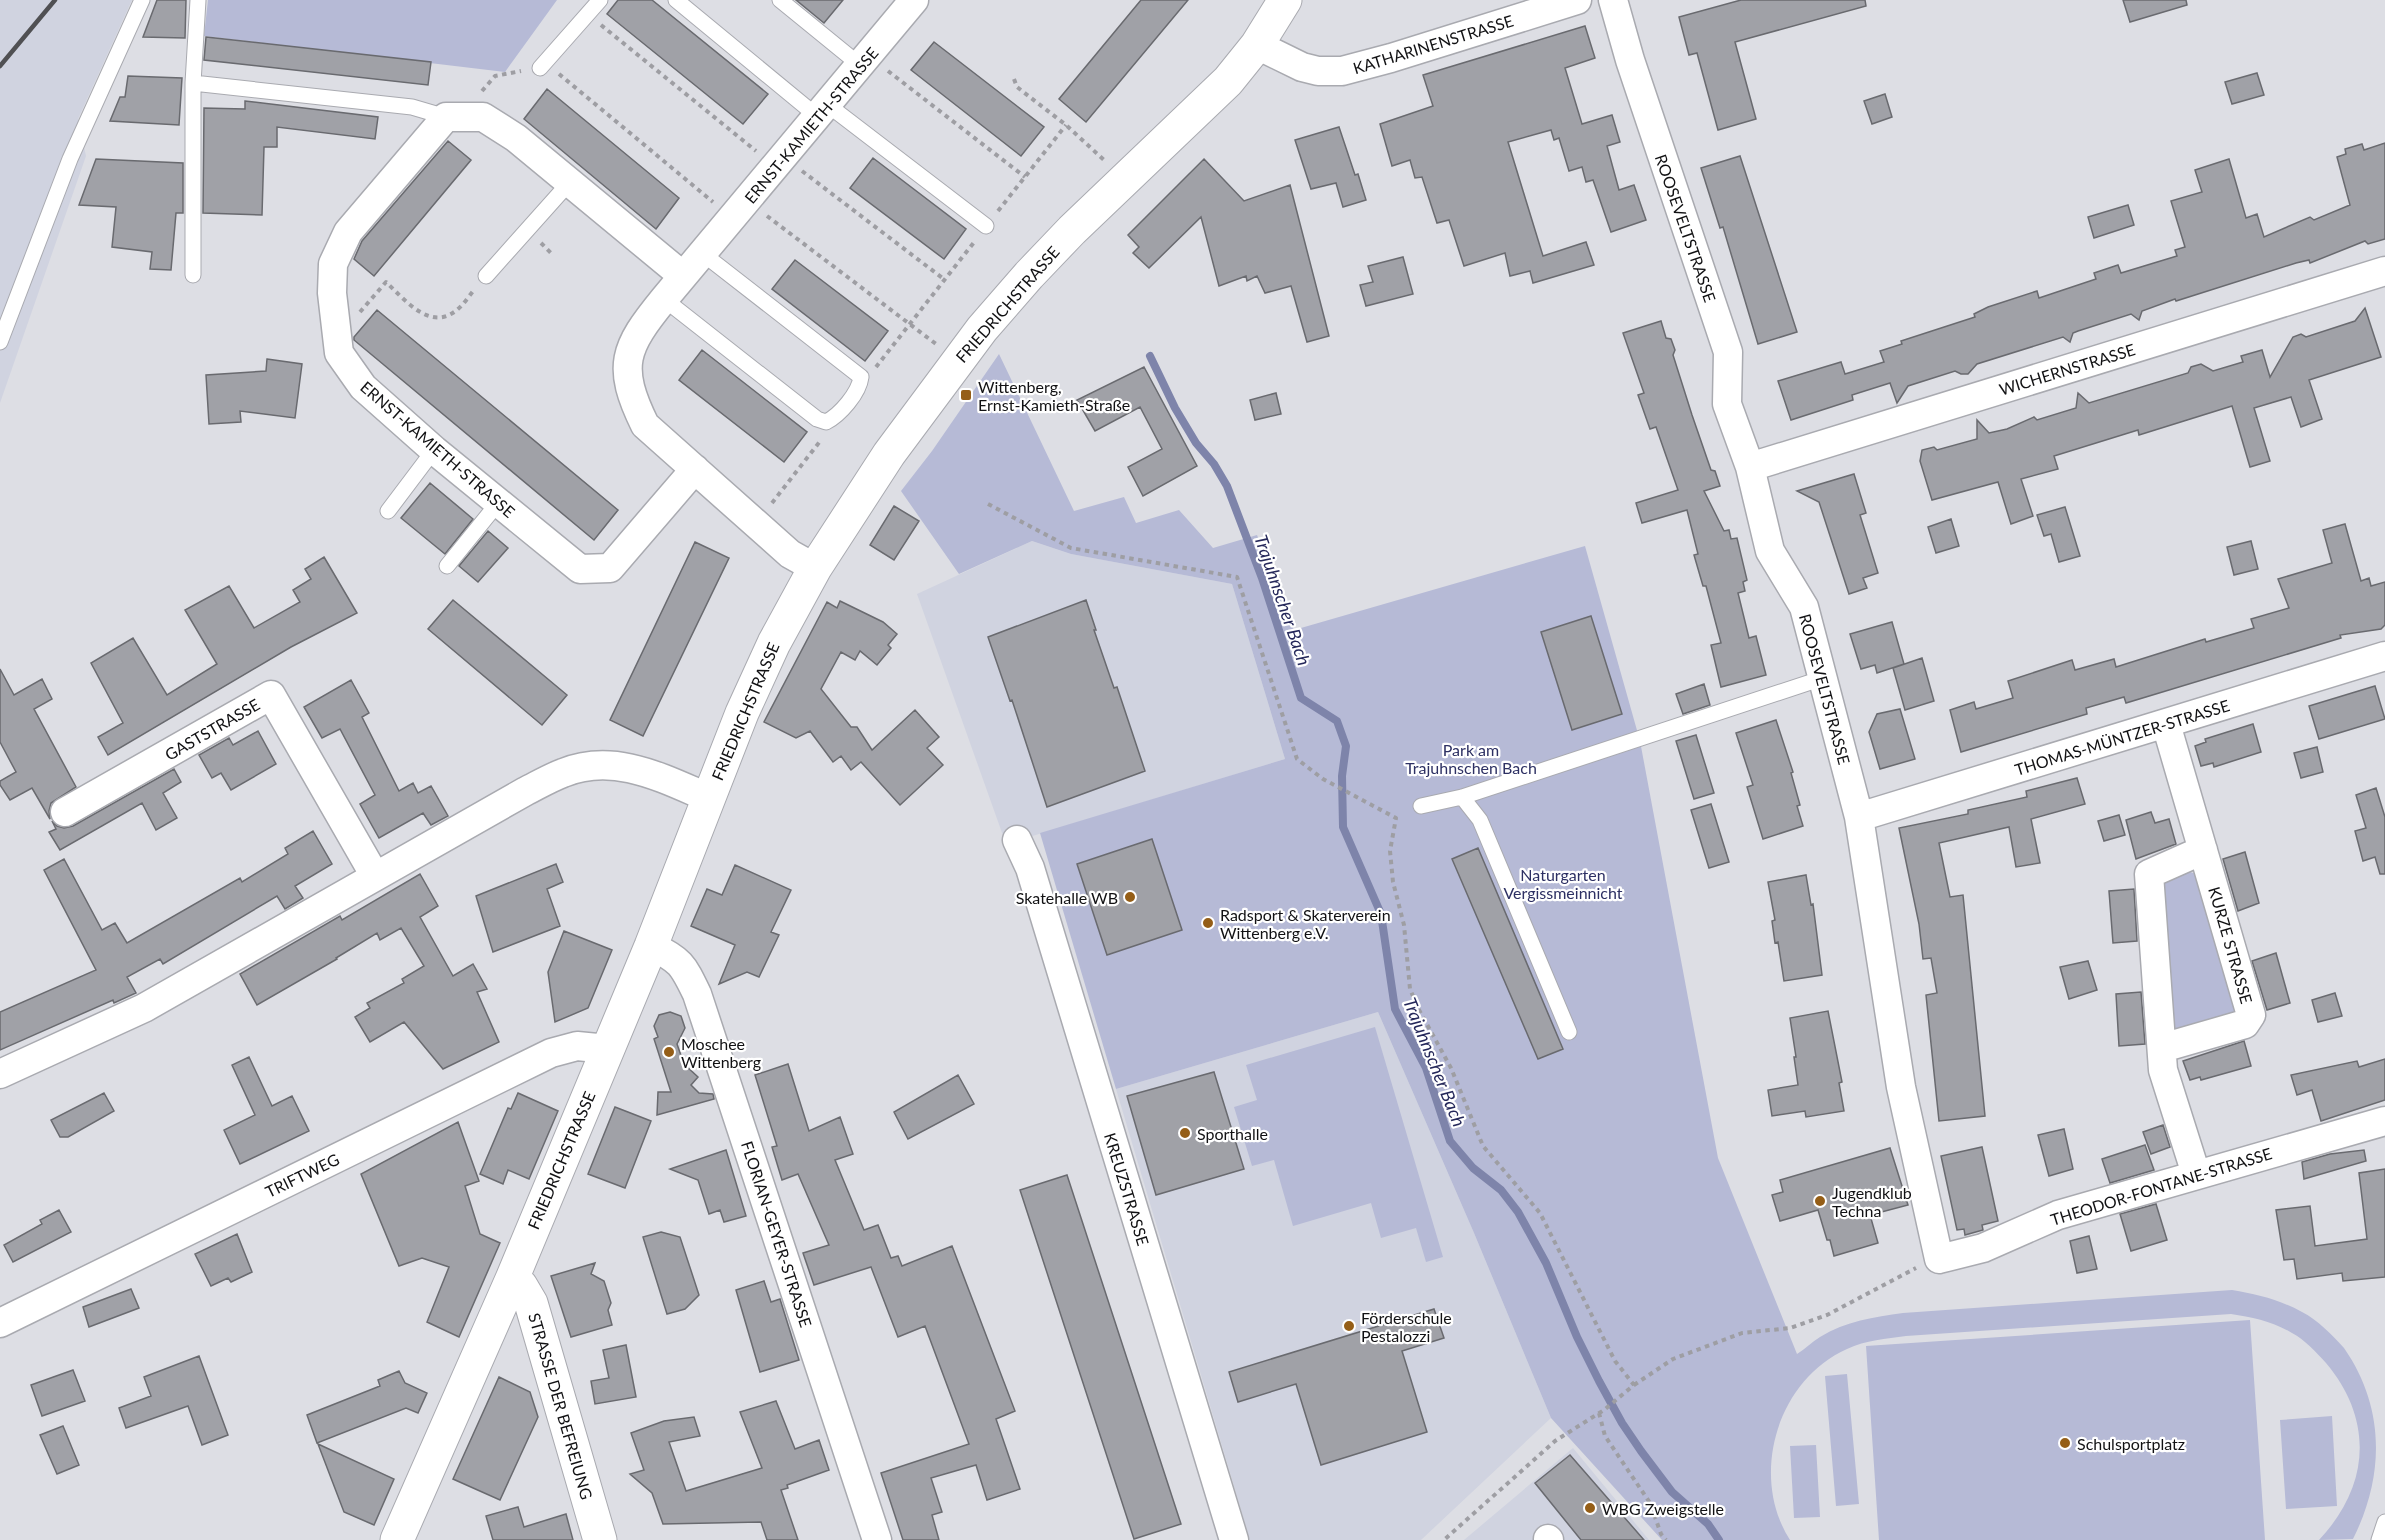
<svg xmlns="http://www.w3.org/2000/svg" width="2385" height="1540" font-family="Lato,sans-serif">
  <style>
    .built { fill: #d0d3e0 }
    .green { fill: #b6bad6 }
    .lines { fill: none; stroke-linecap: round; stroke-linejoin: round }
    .stream { stroke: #7e84aa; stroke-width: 8 }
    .building { fill: #a0a1a7; stroke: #696a6f; stroke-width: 1.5 }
    .service-casing { stroke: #a9aab0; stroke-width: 17 }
    .minor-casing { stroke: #a9aab0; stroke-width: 31 }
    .tertiary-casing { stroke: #a9aab0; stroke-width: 35 }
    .path { stroke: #9e9ea3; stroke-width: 4; stroke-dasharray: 4.5 4.5; stroke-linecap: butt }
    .service { stroke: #fff; stroke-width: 15 }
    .minor { stroke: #fff; stroke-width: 28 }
    .tertiary { stroke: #fff; stroke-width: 33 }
    .rail { stroke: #505053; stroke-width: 4.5 }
    .poi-dot { fill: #955e17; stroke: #fff; stroke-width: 2 }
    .labels { text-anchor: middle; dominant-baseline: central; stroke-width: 4.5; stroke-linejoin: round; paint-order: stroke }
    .street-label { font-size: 16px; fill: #111113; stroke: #fff }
    .poi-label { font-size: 16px; fill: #111113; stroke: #fff; text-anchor: start }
    .park-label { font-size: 16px; fill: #2d3063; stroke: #fff }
    .water-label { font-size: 18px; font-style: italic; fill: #25285a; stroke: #fff }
  </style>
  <rect width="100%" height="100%" fill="#dddee4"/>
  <path class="built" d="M0,0H132L78,119L86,156L0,403Z
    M1032,541L1071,554L1232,584L1285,759L1006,844L917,594Z
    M1378,1012L1474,1233L1551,1418L1421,1540H1250L1116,1089Z
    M1573,1448L1649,1540H1464Z"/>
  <path class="green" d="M208,0H557L505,72L204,36Z
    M999,354L1074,511L1124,497L1136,523L1179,510L1213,548L1257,535L1294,630L1585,546L1640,741L1718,1158L1797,1354C1805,1349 1812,1342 1820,1337C1846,1321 1874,1317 1903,1313L2232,1290C2257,1294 2280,1300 2302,1312C2318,1320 2332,1335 2344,1348C2385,1407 2385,1475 2353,1539L2319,1540C2370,1486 2374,1420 2326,1363C2316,1352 2305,1340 2292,1333C2274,1322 2252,1317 2231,1314L1906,1336C1886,1339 1866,1340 1847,1349C1777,1380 1749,1476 1790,1540H1662L1551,1418L1474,1233L1378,1012L1116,1089L1040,833L1285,759L1232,584L1071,554L1032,541L959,574L901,491L932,451Z
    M2190,872L2204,876L2239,1010L2225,1025L2183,1036L2167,1023L2157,893L2166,878Z
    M1375,1027L1443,1257L1426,1262L1416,1228L1381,1238L1371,1203L1293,1226L1274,1160L1252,1166L1234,1107L1257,1100L1246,1065Z
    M2250,1320L2265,1540H1879L1866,1346Z
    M1847,1374L1859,1504L1836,1506L1825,1376Z
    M2332,1416L2337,1506L2286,1509L2280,1420Z
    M1816,1445L1820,1517L1794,1518L1790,1446Z"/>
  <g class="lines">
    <path class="stream" d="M1150,356L1175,408L1196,443L1214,464L1227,486L1262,578L1301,698L1337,721L1346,746L1342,776L1343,827L1381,914L1395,1009L1426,1068L1450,1141L1473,1168L1501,1190L1518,1212L1546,1263L1577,1337L1599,1381L1622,1423L1641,1451L1672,1492L1708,1524L1719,1540"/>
  </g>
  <path class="building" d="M157,0H186L185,38L143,37Z
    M618,0H652L768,94L743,124L607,14Z
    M796,0H843L824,23Z
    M1141,0H1188L1086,122L1059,99Z
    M1741,0H1865L1866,6L1735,42L1756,119L1718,130L1697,53L1689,55L1679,17Z
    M2123,0H2186L2187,5L2130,22Z
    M1585,26L1595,58L1565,68L1582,124L1612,115L1620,142L1607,146L1619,190L1634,185L1646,220L1611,232L1593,180L1586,182L1582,167L1569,171L1559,138L1554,140L1551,130L1508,142L1543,256L1586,242L1594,265L1533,283L1530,271L1510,276L1505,253L1464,266L1449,220L1437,223L1422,177L1415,178L1410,160L1392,166L1380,124L1433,106L1423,75Z
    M206,37L431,62L428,85L204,60Z
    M934,42L1044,127L1021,156L911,70Z
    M2257,73L2264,95L2232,104L2225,82Z
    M128,76L182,78L179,125L110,121L120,97H125Z
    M547,89L679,198L656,229L524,119Z
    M1885,94L1892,117L1872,124L1864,101Z
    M245,101L378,117L375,139L277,127V147H264L262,215L203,213L204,108L245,109Z
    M1339,127L1355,175L1358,174L1366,200L1343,207L1336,183L1311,189L1295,140Z
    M448,141L471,160L374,276L354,259L362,241Z
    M2385,143V239L2368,244L2365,241L2310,263L2309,260L2296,263L2176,301L2175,299L2142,311L2139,320L2131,314L2078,331L2073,333L2070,342L2063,337L1977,364L1968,374H1961L1955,371L1908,386L1897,403L1890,383L1852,395L1853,400L1791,420L1778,381L1841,362L1845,374L1884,362L1880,351L1902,344L1901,341L1975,317L1974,314L1988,307L2037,291L2039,298L2096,279L2094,273L2118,265L2121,273L2177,256L2175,250L2185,247L2171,201L2202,192L2195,170L2229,159L2246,218L2257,214L2264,237L2310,217L2314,220L2350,205L2337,157L2346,154L2345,149L2362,144L2364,150Z
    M1740,156L1797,332L1758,344L1723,227L1720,228L1701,168Z
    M873,158L966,229L944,259L850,188Z
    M96,159L183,163V213H176L171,270L150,269L152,252L112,247L116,207L79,205Z
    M1204,159L1244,201L1290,185L1329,336L1307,342L1291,286L1265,293L1257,276L1247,281L1246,276L1219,286L1201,217L1149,268L1133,253L1139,247L1128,235Z
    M2128,205L2134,225L2094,238L2088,217Z
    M1403,257L1413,294L1366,306L1360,285L1373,282L1368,266Z
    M795,260L888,331L865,361L772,289Z
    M2365,308L2381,357L2309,380L2322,419L2301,427L2291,397L2254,408L2270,461L2250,467L2232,406L2139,435L2138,430L2054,456L2058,469L2021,479L2033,516L2011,524L1998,482L1932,500L1920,461L1922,450L1934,447L1937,450L1977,439V420L1989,433L2007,429L2034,417L2037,420L2076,408L2078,393L2089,403L2188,373L2191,367L2201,364L2213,371L2243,362L2241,356L2262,350L2270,377L2293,337L2301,334L2306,337L2355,321Z
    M377,310L618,510L594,540L354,340V337Z
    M1661,321L1666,338L1671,339L1675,350L1673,355L1692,415L1711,470L1715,471L1720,486L1704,491L1724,531L1729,530L1731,539L1737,538L1747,580L1743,582L1745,591L1738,593L1749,638L1756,636L1766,675L1721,687L1711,645L1721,643L1706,586H1703L1694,555L1698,554L1687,510L1642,523L1636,503L1678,490L1656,427L1650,429L1638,395L1644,393L1623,333Z
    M702,350L807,432L784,462L679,380Z
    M267,359L302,364L295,418L240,411L241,422L209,424L206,375L266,371Z
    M1144,367L1197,466L1143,496L1128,467L1162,449L1140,407L1095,431L1077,400Z
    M1276,393L1281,414L1255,420L1250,400Z
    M1854,474L1866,513L1860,515L1878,573L1863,578L1867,588L1849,594L1819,502L1797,491Z
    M430,483L473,519L445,554L401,518Z
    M894,506L919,521L894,560L870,545Z
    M2065,507L2080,556L2059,562L2051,534L2044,536L2037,515Z
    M1951,519L1959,546L1936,553L1928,527Z
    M2345,524L2361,581L2369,578L2371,586L2385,582V625L2381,629L2340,635L2341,638L2126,703L2124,697L2086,708L2087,714L1961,752L1950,710L1974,702L1976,709L2013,698L2008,681L2072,660L2075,670L2114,659L2116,667L2205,639L2206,642L2254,628L2251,619L2289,608L2278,579L2332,563L2323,530Z
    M488,531L508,548L478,582L459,566Z
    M2251,541L2258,569L2234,575L2227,547Z
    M695,542L729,558L643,736L610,720Z
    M324,557L357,613L291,647L108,755L98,737L123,723L91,663L133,638L167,695L217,664L185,610L229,586L254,628L300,602L293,590L311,579L305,569Z
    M453,600L567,695L542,725L428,629Z
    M1086,600L1096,630H1094L1114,688L1117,687L1145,771L1047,807L1012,700L1010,701L988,637Z
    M840,601L883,622L897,634L888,645L891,648L877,665L860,651L855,660L841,652L821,689L851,727H857L872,750L915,710L939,737L927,748L943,765L900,805L861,762L851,770L841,756L833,762L810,731L796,738L764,722L827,602L837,608Z
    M1591,616L1622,714L1572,730L1541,632Z
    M1892,622L1904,664L1877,673L1875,665L1861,669L1850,634Z
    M1922,658L1934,701L1905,710L1893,668Z
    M0,669L14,695L42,679L52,699L34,709L76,787L51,803L49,811L50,819L32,788L10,800L0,785V781L16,772L0,742Z
    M351,680L369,713L362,717L399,791L413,783L418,793L431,786L448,816L431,825L423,813L379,838L360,804L375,795L340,729L322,738L304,707Z
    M1704,684L1710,705L1683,714L1676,694Z
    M2375,686L2385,719L2319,739L2309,706Z
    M1900,709L1915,759L1880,769L1869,732L1877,714Z
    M1776,720L1793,772L1791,773L1800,805L1797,806L1803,826L1763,839L1747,787L1753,785L1736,733Z
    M2253,724L2261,752L2214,767L2213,763L2201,766L2195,746L2206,742L2205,739Z
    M258,731L276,764L231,790L221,773L212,778L199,755L229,738L233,745Z
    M1696,735L1714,793L1694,799L1676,741Z
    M2317,747L2323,772L2301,778L2294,753Z
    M174,769L181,782L163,793L177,818L156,830L142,803L60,850L49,832L56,829L52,821L57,826L64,828L73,826Z
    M2077,778L2085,804L2031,819L2040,863L2016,867L2009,827L1939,843L1950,897L1963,895L1985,1116L1939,1121L1926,995L1937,993L1931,958L1923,959L1919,924L1899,828L1968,814V810L2027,797L2026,791Z
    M2376,788L2385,817V874H2380L2375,857L2363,861L2355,831L2366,828L2356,795Z
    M1711,804L1729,862L1709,868L1691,810Z
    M2151,812L2155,823L2169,819L2176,844L2136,859L2126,820Z
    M2119,815L2125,835L2104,841L2098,821Z
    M313,831L332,864L295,886L303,898L285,909L277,896L163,964L160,959L127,977L136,993L114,1003L113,1000L0,1050V1012L96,970L44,870L64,859L102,930L115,923L127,943L240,878L242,882L288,854L285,848Z
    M1152,839L1182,930L1107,955L1077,864Z
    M1478,848L1563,1049L1538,1059L1452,859Z
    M2245,852L2259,903L2238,911L2223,859Z
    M556,864L563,882L547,889L560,926L493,952L476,896Z
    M735,865L791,890L771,932L779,935L759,977L747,972L719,984L735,945L691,926L707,889L722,895Z
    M420,874L438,906L420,917L453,976L473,964L487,989L477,992L499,1042L443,1069L404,1022L370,1042L355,1017L370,1008L367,1003L404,983L402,979L424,966L401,928L380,940L377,933L336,958L337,959L257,1005L240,974L340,916L342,920Z
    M1806,875L1811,905L1813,904L1822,975L1784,981L1778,942L1775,943L1772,921L1775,920L1768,882Z
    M2134,889L2137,941L2113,943L2109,891Z
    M564,931L612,950L588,1008L555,1022L548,972Z
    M2276,953L2290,1003L2267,1010L2252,961Z
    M2088,961L2097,990L2069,999L2060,967Z
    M2141,992L2145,1044L2119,1046L2116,994Z
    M2335,993L2342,1016L2318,1022L2312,1000Z
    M1828,1011L1842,1082L1839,1083L1844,1111L1806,1117L1805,1111L1772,1116L1768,1090L1798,1085L1794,1057H1796L1790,1018Z
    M670,1012L681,1016L685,1028L677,1044L684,1064L698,1077L691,1085L699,1093L713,1094L714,1099L657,1115L658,1092H671L654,1039L658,1037L654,1026L659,1015Z
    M2244,1041L2251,1066L2201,1080L2200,1077L2190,1080L2183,1061Z
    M249,1057L272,1106L292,1096L309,1131L240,1164L224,1130L255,1115L232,1065Z
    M2385,1059V1100L2321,1121L2312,1090L2297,1095L2291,1075L2357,1061L2359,1067Z
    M788,1064L809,1131L840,1117L853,1154L835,1160L864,1230L878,1225L891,1258L898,1256L902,1266L952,1246L1015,1411L996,1419L1020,1489L987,1500L976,1465L931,1478L942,1512L932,1515L939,1540H903L881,1473L969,1444L925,1326L898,1337L871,1267L814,1285L803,1253L829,1245L798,1174L782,1180L772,1147L777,1146L755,1075Z
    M1214,1072L1244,1169L1156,1195L1127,1096Z
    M958,1075L974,1104L908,1139L894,1112Z
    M104,1093L114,1111L68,1137H60L51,1120Z
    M518,1093L558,1111L529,1179L508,1170L503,1184L480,1174L508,1108L511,1109Z
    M615,1107L651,1121L625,1188L588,1174Z
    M458,1122L479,1181L465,1186L480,1234L500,1243L459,1337L427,1322L449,1267L422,1258L399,1266L361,1174Z
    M2163,1125L2170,1147L2151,1154L2143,1132Z
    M2064,1129L2073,1169L2049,1176L2038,1135Z
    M2145,1145L2154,1170L2110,1183L2102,1159Z
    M1982,1147L1998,1221L1982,1225L1983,1230L1965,1235L1964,1229L1957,1230L1941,1156Z
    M1890,1148L1908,1205L1870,1215L1878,1243L1834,1256L1830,1240H1827L1818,1210L1780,1221L1772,1195L1783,1192L1780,1180Z
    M726,1150L746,1216L724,1222L720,1210L709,1214L698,1180L670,1169Z
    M2364,1150L2366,1161L2304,1179L2302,1162L2330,1154Z
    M2385,1169V1277L2343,1281L2342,1273L2297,1279L2294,1259L2284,1260L2276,1210L2310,1206L2315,1246L2367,1239L2359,1173Z
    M1067,1175L1181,1524L1134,1539L1020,1190Z
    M2156,1204L2167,1240L2131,1251L2120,1214Z
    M59,1210L71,1232L13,1262L4,1245L42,1224L40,1220Z
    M661,1232L680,1237L699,1295L685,1309L667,1314L643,1237Z
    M237,1234L252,1272L231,1282L228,1278L211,1286L195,1254Z
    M2089,1236L2097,1269L2077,1273L2070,1241Z
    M595,1263L591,1274L604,1281L611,1303L608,1310L612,1325L571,1337L551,1276Z
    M764,1281L771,1302L780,1299L799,1360L760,1372L736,1290Z
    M131,1289L139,1308L89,1327L83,1307Z
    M1434,1309L1444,1338L1402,1351L1427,1432L1321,1465L1296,1384L1238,1402L1229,1372Z
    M626,1345L636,1397L595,1404L591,1381L609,1378L603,1350Z
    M199,1356L228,1435L202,1445L188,1406L126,1428L119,1408L151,1396L144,1377Z
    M73,1370L85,1401L42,1416L31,1385Z
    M399,1371L405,1383L427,1393L418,1413L406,1408L317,1443L307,1415L380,1386L378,1380Z
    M499,1377L530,1392L538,1417L500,1500L453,1479Z
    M776,1401L795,1449L819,1440L829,1470L787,1485L788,1488L781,1490L798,1540H767L761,1522L663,1524L652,1493L630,1474L644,1470L631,1433L664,1421L694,1417L700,1436L669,1442L686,1491L762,1468L740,1412Z
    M63,1426L79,1465L57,1474L40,1435Z
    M318,1444L394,1479L374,1525L344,1512Z
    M1570,1455L1644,1540H1581L1535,1483Z
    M518,1507L524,1527L566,1514L573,1540H493L486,1516Z"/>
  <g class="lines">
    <defs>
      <path id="service" d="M676,0L818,117
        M780,0L861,66
        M540,68L600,0
        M193,83L412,107L446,117
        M828,105L986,226
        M193,275V83L198,0
        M486,276L569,183
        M664,299L817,419L826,422C840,415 859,393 861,377L702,253
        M0,342L70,159L142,0
        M388,511L434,450
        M447,566L498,503
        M1462,797L1480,820L1569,1032
        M1421,806L1462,797L1823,678
        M2379,1540L2385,1522"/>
      <path id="minor" d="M1613,0L1630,60L1728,352L1727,404L1750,467L1770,551L1804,607L1859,817L1901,1087L1939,1259L1983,1248L2058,1215L2385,1121
        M1257,45L1302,67L1318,71H1342L1391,58L1577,0
        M683,276L516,138L483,117H446L348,232L333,264L332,293L339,353L363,387L434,450L580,569L610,568L695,469
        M1750,467L2385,271
        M815,568L790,554L645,425C616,366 624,348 664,299L914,0
        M65,812L271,695L375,876
        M1859,817L2385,656
        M1017,840L1030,868L1234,1540
        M651,946C681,960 683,965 697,994L877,1540
        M2162,1048L2245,1024L2251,1015L2166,724
        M0,1074L144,1008L526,791C538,785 550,778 563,773C614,752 662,778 709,798
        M2196,1174L2163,1070L2149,874L2203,850
        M0,1323L551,1053L577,1046L608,1049
        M1548,1539L1549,1540"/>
      <path id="tertiary" d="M512,1279L521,1286L531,1303L600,1540
        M397,1540L512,1279L651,946L742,713L774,643L815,568L889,454L982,329L1029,275L1072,230L1228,81L1257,45L1285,0"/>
    </defs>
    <use href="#service" class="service-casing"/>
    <use href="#minor" class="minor-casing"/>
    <use href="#tertiary" class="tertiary-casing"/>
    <path class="path" d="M601,25L756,151
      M888,71L1025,177
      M559,74L713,202
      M1014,79L1017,87L1066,125L1104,160
      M482,91L495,76L521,71
      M802,171L945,280
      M998,211L1066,125
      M767,216L936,344
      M541,243L551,253
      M360,312L386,282C405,300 431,333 458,309C464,304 469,296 474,290
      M876,367L975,241
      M772,503L821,440
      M988,504L1071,548L1237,577L1297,759L1323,779L1396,818L1390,851L1393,882L1404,925L1410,989L1418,1008L1451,1068L1483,1146L1540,1213L1615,1361L1634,1385L1604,1410L1555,1441L1444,1540
      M1634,1385L1673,1359L1742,1333L1790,1328L1827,1315L1916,1268
      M1599,1413L1605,1436L1650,1503L1661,1534L1666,1540"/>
    <use href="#service" class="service"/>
    <use href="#minor" class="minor"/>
    <use href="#tertiary" class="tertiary"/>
    <path class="rail" d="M0,66L55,0"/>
  </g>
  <g class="poi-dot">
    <rect x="960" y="389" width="12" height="12" rx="3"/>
    <circle cx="1130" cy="897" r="6"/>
    <circle cx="1208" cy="923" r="6"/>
    <circle cx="669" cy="1052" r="6"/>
    <circle cx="1185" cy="1133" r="6"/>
    <circle cx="1820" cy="1201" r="6"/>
    <circle cx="1349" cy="1326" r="6"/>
    <circle cx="2065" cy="1443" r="6"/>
    <circle cx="1590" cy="1508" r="6"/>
  </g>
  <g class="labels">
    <g class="street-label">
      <text transform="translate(1433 44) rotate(-17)">KATHARINENSTRASSE</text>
      <text transform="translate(811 125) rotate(-50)">ERNST-KAMIETH-STRASSE</text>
      <text transform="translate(1686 228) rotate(71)">ROOSEVELTSTRASSE</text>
      <text transform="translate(1007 304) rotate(-49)">FRIEDRICHSTRASSE</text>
      <text transform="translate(2067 369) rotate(-17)">WICHERNSTRASSE</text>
      <text transform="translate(438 449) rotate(41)">ERNST-KAMIETH-STRASSE</text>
      <text transform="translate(1825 689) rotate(75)">ROOSEVELTSTRASSE</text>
      <text transform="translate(745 711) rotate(-67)">FRIEDRICHSTRASSE</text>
      <text transform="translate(212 729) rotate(-30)">GASTSTRASSE</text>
      <text transform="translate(2122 737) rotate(-17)">THOMAS-MÜNTZER-STRASSE</text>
      <text transform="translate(2231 945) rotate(74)">KURZE STRASSE</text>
      <text transform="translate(561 1160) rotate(-67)">FRIEDRICHSTRASSE</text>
      <text transform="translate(302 1175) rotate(-26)">TRIFTWEG</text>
      <text transform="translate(2161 1186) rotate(-17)">THEODOR-FONTANE-STRASSE</text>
      <text transform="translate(1127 1189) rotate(73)">KREUZSTRASSE</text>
      <text transform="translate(777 1234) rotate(72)">FLORIAN-GEYER-STRASSE</text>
      <text transform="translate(561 1406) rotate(74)">STRASSE DER BEFREIUNG</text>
    </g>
    <g class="poi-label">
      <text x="978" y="386">Wittenberg,<tspan x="978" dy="18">Ernst-Kamieth-Straße</tspan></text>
      <text x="1118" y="897" text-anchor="end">Skatehalle WB</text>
      <text x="1220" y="914">Radsport &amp; Skaterverein<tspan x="1220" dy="18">Wittenberg e.V.</tspan></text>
      <text x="681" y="1043">Moschee<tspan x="681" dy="18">Wittenberg</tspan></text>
      <text x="1197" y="1133">Sporthalle</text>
      <text x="1832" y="1192">Jugendklub<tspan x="1832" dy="18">Techna</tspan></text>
      <text x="1361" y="1317">Förderschule<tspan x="1361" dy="18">Pestalozzi</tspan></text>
      <text x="2077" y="1443">Schulsportplatz</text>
      <text x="1602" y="1508">WBG Zweigstelle</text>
    </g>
    <g class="park-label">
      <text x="1471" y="749">Park am<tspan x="1471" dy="18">Trajuhnschen Bach</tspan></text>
      <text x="1563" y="874">Naturgarten<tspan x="1563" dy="18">Vergissmeinnicht</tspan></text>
    </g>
    <g class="water-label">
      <text transform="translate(1283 600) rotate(71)">Trajuhnscher Bach</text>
      <text transform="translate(1435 1062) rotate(68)">Trajuhnscher Bach</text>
    </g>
  </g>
</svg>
